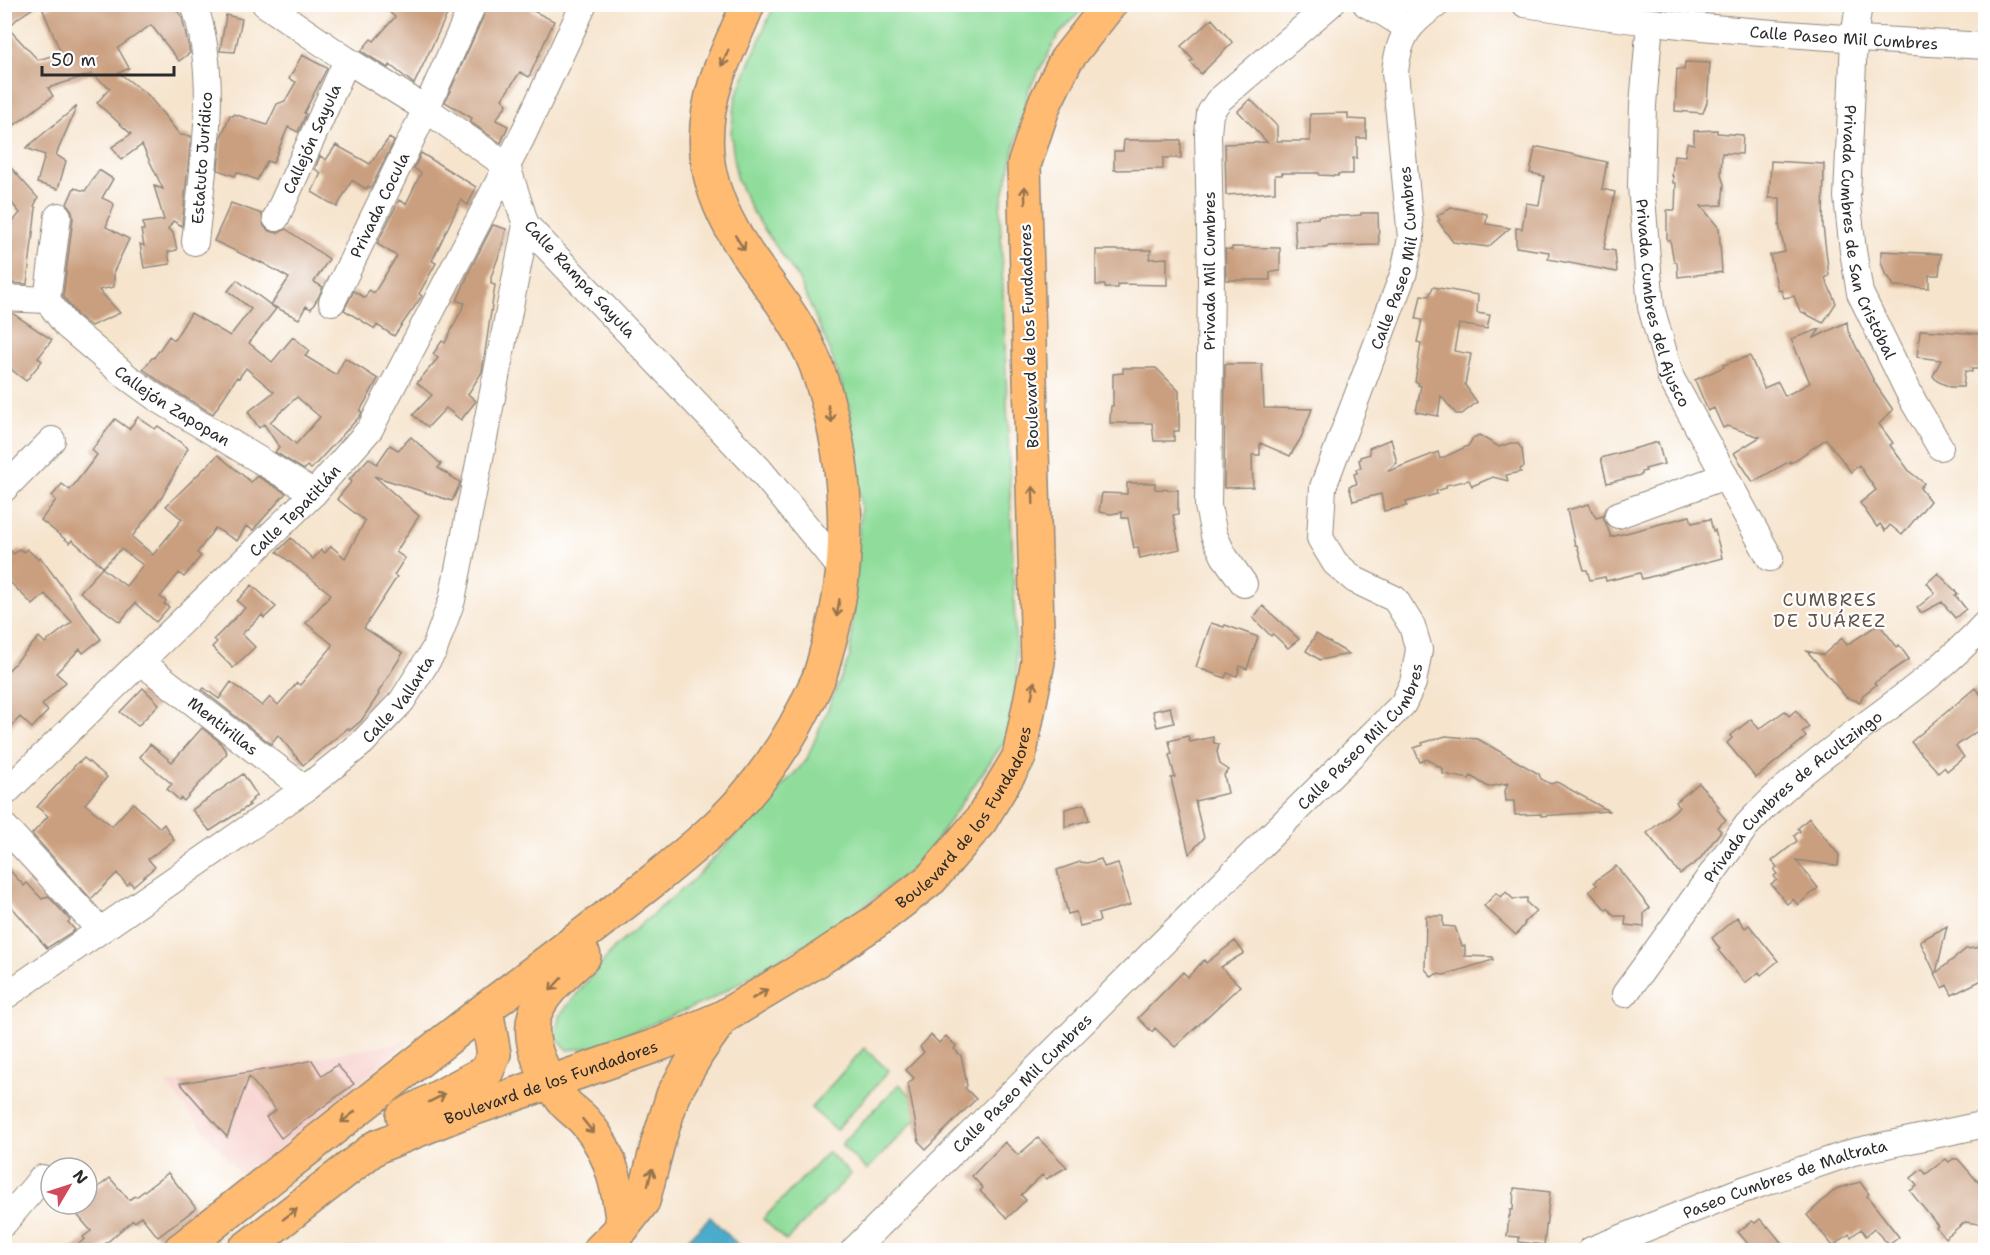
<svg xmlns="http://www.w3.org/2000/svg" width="1990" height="1255" font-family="'Shantell Sans',sans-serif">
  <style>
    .built { fill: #f7d0cc }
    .green { fill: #90dd9b; stroke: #5e8463; stroke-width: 1.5 }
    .water { fill: #4babca; stroke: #3b6b7a; stroke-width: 1.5 }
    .building { fill: #ca9f7f; fill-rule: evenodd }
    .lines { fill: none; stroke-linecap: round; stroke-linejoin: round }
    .minor-casing { stroke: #90887c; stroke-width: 28 }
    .major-casing { stroke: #90887c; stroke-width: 36 }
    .minor { stroke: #fff; stroke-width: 26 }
    .major { stroke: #ffbb71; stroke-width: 33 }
    .oneway { stroke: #95734e }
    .labels { text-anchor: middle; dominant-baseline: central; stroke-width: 4.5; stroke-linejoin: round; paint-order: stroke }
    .street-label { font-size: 16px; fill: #2b2b2b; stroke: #fff }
    .neighbourhood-label { font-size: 18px; letter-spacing: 1.5px; fill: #635448; stroke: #fff }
  </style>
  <rect width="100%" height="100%" fill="#fff"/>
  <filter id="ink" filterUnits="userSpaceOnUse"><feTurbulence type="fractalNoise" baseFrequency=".0167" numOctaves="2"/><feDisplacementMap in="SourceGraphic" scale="12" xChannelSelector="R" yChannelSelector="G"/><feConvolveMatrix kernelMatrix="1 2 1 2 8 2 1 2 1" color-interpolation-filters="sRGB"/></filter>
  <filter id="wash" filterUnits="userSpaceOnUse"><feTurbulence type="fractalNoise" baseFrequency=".008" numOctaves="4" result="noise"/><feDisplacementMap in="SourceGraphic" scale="24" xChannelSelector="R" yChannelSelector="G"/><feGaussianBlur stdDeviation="1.35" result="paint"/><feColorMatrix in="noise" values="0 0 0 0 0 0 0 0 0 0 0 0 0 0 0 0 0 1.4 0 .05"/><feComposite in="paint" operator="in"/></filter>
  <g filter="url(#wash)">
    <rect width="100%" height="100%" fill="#f6e4cd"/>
    <path class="built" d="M409,1041L244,1178L166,1084Z"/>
    <path class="green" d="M774,5H1086L1058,36L1029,89L1000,208L1017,681L1004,742L920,863L845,920L710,1000L596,1047L568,1050L555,1037L559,1016L615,947L695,878L806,761L850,656L861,506L849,406L828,346L798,278L753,213L736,177L731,133L736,97Z
      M864,1048L889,1071L836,1130L811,1108Z
      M899,1084L925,1109L867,1170L841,1145Z
      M828,1152L851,1174L786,1241L763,1219Z"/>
    <path class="water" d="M710,1217L741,1248L739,1250H700L688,1239Z"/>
    <g id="blocks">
      <path class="building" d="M4,4H39L18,18L8,28L38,60L61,53L43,10L55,4H172L182,17L190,53L179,61L151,25L118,48L129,68L119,73L148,95L180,135L191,136L182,226L173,221L168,229L173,233L177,250L168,252L170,264L144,268L140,244L144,246L141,230H144L143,223L164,220L154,186L163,189L142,145L121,160L112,147L131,134L97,103L110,88L91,74L48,88L53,96L4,133Z
        M380,4H452L414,84L390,65L388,68L361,51L371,39L374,41L395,17Z
        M489,4H534L531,10L554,21L529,77L520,72L502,99L507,104L496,120L508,126L501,143L470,122L472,118L445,102Z
        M226,15L242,19L235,52L220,51Z
        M1212,19L1232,42L1231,44L1201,74L1190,62L1193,60L1181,46Z
        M302,55L327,68L304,113L306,114L298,132L288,127L273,163L267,161L257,180L237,172L235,176L218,170L221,137L230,115L233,116L234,114L267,125L277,104L285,101L296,82L289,79Z
        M1685,62L1710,63L1707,102L1703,113L1675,111L1677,69L1684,70Z
        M1250,99L1277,126V141H1310V114L1348,113V119L1366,120V138H1357V158H1353V174H1338V176L1319,175V173H1282V175H1275V192L1226,195L1225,144L1267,142L1238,111Z
        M77,106L56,155L66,161L58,189L37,183L45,155L26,148Z
        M1717,130V133L1743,135L1742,154L1722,153L1721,175L1724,184L1722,205L1701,206L1719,228L1722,272L1678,277L1677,262H1674L1670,240H1667V210H1675L1676,183H1673V176H1672L1674,155L1685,156L1687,143L1694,144V131Z
        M389,138L394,141L371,188L368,186L366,189L352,180L337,207L312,192L321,173L315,169L320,156L326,160L336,145L370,164Z
        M1124,140H1181V158H1163V169L1114,170V151H1123Z
        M1539,147L1607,162L1602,189L1615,192L1604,249L1615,251L1617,272L1548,259L1549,252L1516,247V228L1522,229L1526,203L1539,205L1544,176L1530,173L1535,148Z
        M421,153L476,187L468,205L461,200L432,261L436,263L419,294L422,296L394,336L377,325L375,329L344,310L354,291L365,298L369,290L374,293L397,256L377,244L399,200L406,204L421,173L414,168Z
        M4,160L38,198L34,206L36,208L27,284L4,283V232L20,213L4,194Z
        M1771,161L1824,164L1823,226L1829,276L1825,278L1836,303L1823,323L1800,311L1794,296L1784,298L1781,290H1778L1770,255L1785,252L1779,225H1780V198H1769Z
        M99,170L113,179L102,198L113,203L114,205L106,227L129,239L114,271V287L99,290L120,313L91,326L77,315L63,296L73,218L72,211L67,204L74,188L85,191Z
        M231,203L262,214L264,226L269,231L278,233L286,229L329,259L314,282L323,287L318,298L311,309L306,306L299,319L271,305L289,278L261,262V263L214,241Z
        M1451,207L1487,214L1486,224L1510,228L1488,247L1453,242L1438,221L1440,220L1437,216Z
        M1361,213H1378L1379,245L1329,246L1326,248H1296L1294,220L1318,218V216H1347L1361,215Z
        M493,225L506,229L502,247L491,277V284L495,285L482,372L468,394L476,401L461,420L446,408L428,427L413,415L432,395L417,383L438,358L433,354L442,341L445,343L465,303L457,301L470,270Z
        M1232,247L1280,248V271L1270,272V280H1226L1225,249L1232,250Z
        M1096,250H1151L1149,259L1167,258V285L1118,284V288H1105V285H1096Z
        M1881,251L1941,254L1939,275H1929V288L1894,286L1888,276H1886L1881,262Z
        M237,280L276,309L249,343L272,362L293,337L310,351L305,356L336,375L345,358L378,379L360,411L362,412L360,416L311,469L307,466L304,470L275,452L279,447L264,424L259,428L248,412L274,392L246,368L239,378L237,377L213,414L163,384L143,369L152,358H154L169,336L174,340L191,313L230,336L251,309L228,291ZM297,397L320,417L296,444L270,422Z
        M1433,287L1478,295L1477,313L1490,315L1487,329L1459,324L1454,351L1471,354L1465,385L1477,402L1462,414H1456L1441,396L1438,416L1416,412L1421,386L1418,385L1419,383L1415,382L1421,343L1417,342L1422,320L1416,319L1421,295L1429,296Z
        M4,313H12L52,340L38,358L42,361L26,381L4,364Z
        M1847,322L1848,331L1876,385L1893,410L1879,424L1893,443L1890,445L1910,472L1924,483L1920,488L1930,501L1902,535L1890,525L1885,531L1880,524L1877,527L1860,503L1876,490L1859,465L1851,472L1826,439L1791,463L1790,461L1753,482L1734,453L1760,437L1727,426L1723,428L1714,408L1708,411L1695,380L1724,367L1723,365L1750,356L1764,388L1778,382L1785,396L1810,383L1791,339L1820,329L1814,338Z
        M1922,330L1982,334L1980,369H1972V372L1965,371L1963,387H1950L1937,381L1933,376L1941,360L1917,357L1920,331Z
        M1225,364H1262L1264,408L1312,409L1301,438L1290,456L1260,443V455H1252L1253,487L1224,488Z
        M1123,368H1156L1179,391V431H1174V441H1154L1152,423H1110L1111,406H1113V374L1123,373Z
        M138,417L155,429L158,426L188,448L162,497L132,537L153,555L182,519L166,506L218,455L251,482L257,476L286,493L253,530L246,526L237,541L215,528L197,553L201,556L184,577L179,573L160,597L166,601L164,604L169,607L156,622L135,603L120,622L80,592L102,568L126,586L143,565L121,549L103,567L72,540L70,543L41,520L56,500L52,496L62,484L70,490L97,455L92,450L115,419L129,429Z
        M1479,435L1499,447L1511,443L1518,444L1522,449L1524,467L1520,469L1521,472L1506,475L1508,481L1493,477L1472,486L1469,480L1446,485V488L1436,491L1437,494L1406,502L1407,506L1384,511L1381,494L1353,501L1349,486L1357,484L1354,474L1357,473L1356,469L1361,468L1359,460L1361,459L1360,457L1370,454L1369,448L1391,439L1397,463L1388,470L1389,471L1438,452L1440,459L1468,446L1473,438Z
        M411,437L441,464L438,468L460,482L459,486L452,501L374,476L419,516L396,552L405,558L394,575L397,577L364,628L403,653L378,693L379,694L361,721L350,730L348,728L303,765L278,735L271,744L202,690L204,688L219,699L231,682L262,706L270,697L278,705L297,683L300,685L331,648L332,644L306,623L331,594L277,552L291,538L313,559L321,550L325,553L331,546L345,558L365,521L337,499L352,481L349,480L369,458L377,464L390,445L398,450Z
        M1658,442L1664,464L1645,469L1646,471L1641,472V475L1607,483L1601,458Z
        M1127,483H1155V489L1178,490V514L1173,515L1180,549L1140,558L1138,547L1134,548L1128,518H1122V512L1111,514L1099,512L1102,493L1127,494Z
        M1589,504L1596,518L1603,516L1611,537L1690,516L1692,523L1710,519L1713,531L1715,530L1722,558L1642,579L1640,573L1606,581L1605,577L1590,580L1587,570H1584L1577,545H1575L1567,510Z
        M4,545L14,554L19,549L24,552L27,549L38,559L40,557L101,639L83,653L80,649L56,673L66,682L42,705L48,711L32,728L20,717L4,734V675L39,637L45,643L72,622L45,594L33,605L4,576Z
        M1938,573L1958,594L1955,595L1966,609L1955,618L1942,602L1921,613L1917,608L1935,593L1927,583Z
        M252,585L276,607L264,618L262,615L242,634L255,647L233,668L212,647L217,642L214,639L245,608L237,601Z
        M1263,606L1299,639L1288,648L1273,634L1271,636L1253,618Z
        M1211,623L1224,627L1225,625L1258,637L1247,669L1240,666L1237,676L1227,673L1225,678L1196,667Z
        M1879,624L1897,647L1899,645L1909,659L1874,683L1876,685L1863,695L1860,702L1846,697L1807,651L1823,655L1842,638L1847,645Z
        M1316,634L1324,639L1349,654L1320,660L1306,651Z
        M143,688L159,704L138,726L120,712Z
        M1975,688L1986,701V725L1956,746L1964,757L1947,771L1944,767L1938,772L1911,742Z
        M1170,707L1174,723L1157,727L1153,711Z
        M1796,710L1809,727L1802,732L1806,737L1756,778L1727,743L1732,738L1730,736L1751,719L1759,729L1785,711L1789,716Z
        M202,728L219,741L227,753L184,801L181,798L179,800L167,789L172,784L140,757L150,744L172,762Z
        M1188,736L1190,742L1213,737L1214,743L1219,744L1217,752L1220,764L1229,770L1224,775L1228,793L1195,801L1204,838L1189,854L1171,778L1175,777L1169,755L1172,754L1169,741Z
        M1446,736L1478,739L1539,774L1541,779L1551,784L1557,782L1609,811L1541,816V814L1515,815L1514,801H1506L1505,791L1508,783L1488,787L1471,776L1469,779L1443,774V769L1427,759L1420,762L1414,748L1423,745L1422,743Z
        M84,758L107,777L85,804L112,826L133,803L160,828L164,824L174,840L148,859L155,867L133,886L130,882L127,885L117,873L91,899L32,834L48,816L37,807L79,761L80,762Z
        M243,774L257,795L252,799L253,800L248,804L250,805L210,831L192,810Z
        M1699,783L1719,807L1717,809L1726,820L1717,827L1721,831L1699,860L1680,874L1647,833L1679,807L1676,802Z
        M1085,804L1089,820L1065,827V809Z
        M1809,818L1839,855L1838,866L1796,860L1818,888L1798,905L1793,899L1787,904L1771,884L1777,880L1774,876L1777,874L1774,870L1777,867L1772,861L1797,841L1794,836L1800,831L1798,828Z
        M1101,859L1104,867L1118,863L1130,905L1098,914L1100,921L1080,926L1076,912L1068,914L1057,870L1080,862L1087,863Z
        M4,864L24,886L27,883L42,899L48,896L70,920L68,922L75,930L47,948L4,898Z
        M1616,866L1650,908L1644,913V927L1625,925L1626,916H1614L1608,908L1606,910L1589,891L1597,885L1594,882Z
        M1506,892L1513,899L1527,898V903L1536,911L1524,923L1525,924L1516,935L1484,906L1496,893L1501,897Z
        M1426,916H1443V926L1455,927L1462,946H1465V956L1493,957V960L1444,975L1436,974L1432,977L1425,969Z
        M1737,917L1745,928L1749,925L1778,961L1761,975L1759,972L1745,983L1718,950L1720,949L1712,938Z
        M1947,926L1936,973L1966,949L1976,948L1986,944V978L1952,995L1947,985L1942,988L1920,941Z
        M1235,941L1244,953L1221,967L1240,986L1175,1047L1155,1028L1152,1032L1138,1018L1183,972L1188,977L1204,960L1206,963Z
        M931,1035L939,1043L946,1036L956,1046L954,1049L961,1056L964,1069L967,1086L965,1088L976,1099L926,1149L919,1142L908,1084L914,1078L906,1070L924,1052L920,1047Z
        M312,1060L322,1076L337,1065L354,1084L281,1138L266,1117L276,1110L249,1077L227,1137L180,1083L283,1067Z
        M1038,1138L1067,1167L1046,1179L1042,1175L1021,1195L1026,1200L1007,1218L980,1191L983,1188L972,1176L1005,1142L1018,1155Z
        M1946,1159L1949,1162L1953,1159H1958L1986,1191V1225L1965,1222L1945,1238L1936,1227L1938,1226L1910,1191L1917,1186L1911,1178L1922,1169L1926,1174Z
        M168,1173L196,1208L158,1237L141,1216L135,1222L133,1220L97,1251H69L85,1239L83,1237L91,1231L68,1204H87V1196L110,1178L129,1200L135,1196L136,1197Z
        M1860,1182L1869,1194L1867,1196L1899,1237L1889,1245L1874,1229L1866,1236L1861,1229L1851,1237L1849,1234L1833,1246L1807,1215L1836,1189Z
        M1514,1188L1550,1192L1544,1245L1519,1242V1237L1507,1236L1509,1216H1510V1210H1513Z
        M1760,1219L1767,1227L1768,1226L1788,1251H1754L1738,1232L1752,1221L1755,1223Z"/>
    </g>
  </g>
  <g filter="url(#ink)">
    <use href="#blocks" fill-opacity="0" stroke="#90887c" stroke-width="1.5"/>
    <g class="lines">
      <defs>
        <g id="minor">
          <path d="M194,4C220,81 203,163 195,242"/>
          <path d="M265,4L347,60L426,109L507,166L526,225L759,469L844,572"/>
          <path d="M1366,4L1384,13L1408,28"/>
          <path id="s1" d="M1525,4C1568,10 1610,18 1652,22C1763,34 1874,40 1986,46"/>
          <path id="s2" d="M1859,4L1854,39L1847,197L1853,251L1860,293L1913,401L1940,447"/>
          <path id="s3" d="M1650,22L1643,105L1641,186L1651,307L1671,378L1770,558"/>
          <path id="s4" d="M58,216L47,300L66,325L126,376L155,397L314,493"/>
          <path id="s5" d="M276,218L347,60"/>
          <path d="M4,298L47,300"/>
          <path id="s6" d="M332,302L426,109L473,4"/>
          <path d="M4,489L52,440"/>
          <path d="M1618,515L1725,476"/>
          <path d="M1244,584L1224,556L1214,535L1208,506L1211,277L1208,134L1210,113L1218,101L1331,4"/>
          <path id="s7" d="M141,662L305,789"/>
          <path id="s8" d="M4,794L314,493L370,429L521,139L584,4"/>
          <path d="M4,826L100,930"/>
          <path id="s9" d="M1625,994L1747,825C1818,747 1915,701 1986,623"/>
          <path id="s10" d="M4,997L305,789L362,743L402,701L434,650L452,600L526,225"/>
          <path d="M4,1223L42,1178"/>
          <path id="s11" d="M854,1250L1403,704L1413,683L1419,650L1412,626L1395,599L1355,580L1335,563L1320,538L1323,487L1404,272L1411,238L1395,72C1399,36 1408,24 1437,4"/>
          <path id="s12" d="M1591,1250L1740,1191L1853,1152L1986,1124"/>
        </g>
        <g id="major">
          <path d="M584,956C568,972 545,989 536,1011C524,1042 546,1079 565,1103C572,1111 582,1116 588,1125C612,1154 619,1191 623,1227"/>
          <path d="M403,1116L487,1071L494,1054L486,1009"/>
          <path d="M180,1250C284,1168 387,1085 492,1004C545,964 598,924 650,883C683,856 716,830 744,798C773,765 798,725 816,684C822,673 824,659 828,646C855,556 848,454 816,365C802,328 777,296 754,264C711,204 693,150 717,78C726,53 738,29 748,4"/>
          <path id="s13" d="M244,1250L376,1147L458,1114L663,1043L723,1017L818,960L875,922L931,879L981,820L1019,757L1038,662L1024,165L1044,105L1066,60L1110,4"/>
          <path d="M600,1250L623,1227L643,1201L658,1143L673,1095L698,1052L722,1018"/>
        </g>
      </defs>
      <use href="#minor" class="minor-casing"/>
      <use href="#major" class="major-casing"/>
      <use href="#minor" class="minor"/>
      <use href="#major" class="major"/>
    </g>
    <defs><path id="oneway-shaft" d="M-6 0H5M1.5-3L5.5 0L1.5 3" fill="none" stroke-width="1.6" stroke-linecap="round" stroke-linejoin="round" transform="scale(1.5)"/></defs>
    <g class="oneway">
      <use href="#oneway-shaft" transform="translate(725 58) rotate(113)"/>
      <use href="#oneway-shaft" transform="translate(1025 195) rotate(-92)"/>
      <use href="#oneway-shaft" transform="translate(740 243) rotate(57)"/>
      <use href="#oneway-shaft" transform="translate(830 414) rotate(77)"/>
      <use href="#oneway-shaft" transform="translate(1033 495) rotate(-92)"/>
      <use href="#oneway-shaft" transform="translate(838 608) rotate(99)"/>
      <use href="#oneway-shaft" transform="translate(1033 690) rotate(-80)"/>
      <use href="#oneway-shaft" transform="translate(556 984) rotate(133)"/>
      <use href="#oneway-shaft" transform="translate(760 994) rotate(-31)"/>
      <use href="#oneway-shaft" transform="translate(437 1098) rotate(-27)"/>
      <use href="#oneway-shaft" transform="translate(348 1117) rotate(142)"/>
      <use href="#oneway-shaft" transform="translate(588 1126) rotate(51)"/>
      <use href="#oneway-shaft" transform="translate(650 1177) rotate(-76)"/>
      <use href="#oneway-shaft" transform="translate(290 1214) rotate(-38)"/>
    </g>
  </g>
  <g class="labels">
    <g class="street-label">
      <text stroke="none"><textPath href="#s1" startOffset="321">Calle Paseo Mil Cumbres</textPath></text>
      <text stroke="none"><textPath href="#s5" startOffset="87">Callejón Sayula</textPath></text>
      <text transform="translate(202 158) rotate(-86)">Estatuto Jurídico</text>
      <text stroke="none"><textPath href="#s6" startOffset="108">Privada Cocula</textPath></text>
      <text stroke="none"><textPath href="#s2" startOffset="232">Privada Cumbres de San Cristóbal</textPath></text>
      <text stroke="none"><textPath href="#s11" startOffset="1281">Calle Paseo Mil Cumbres</textPath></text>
      <text transform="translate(1209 271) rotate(-90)">Privada Mil Cumbres</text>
      <text transform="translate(580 279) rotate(47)">Calle Rampa Sayula</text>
      <text stroke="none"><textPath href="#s3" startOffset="284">Privada Cumbres del Ajusco</textPath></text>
      <text transform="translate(1029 336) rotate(-92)">Boulevard de los Fundadores</text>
      <text stroke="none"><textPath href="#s4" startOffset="250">Callejón Zapopan</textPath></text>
      <text stroke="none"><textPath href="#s8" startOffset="406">Calle Tepatitlán</textPath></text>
      <text stroke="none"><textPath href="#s10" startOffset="496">Calle Vallarta</textPath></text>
      <text stroke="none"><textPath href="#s7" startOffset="104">Mentirillas</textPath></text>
      <text stroke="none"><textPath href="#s11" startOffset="723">Calle Paseo Mil Cumbres</textPath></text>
      <text stroke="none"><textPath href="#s9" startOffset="261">Privada Cumbres de Acultzingo</textPath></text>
      <text stroke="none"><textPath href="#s13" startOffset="858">Boulevard de los Fundadores</textPath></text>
      <text stroke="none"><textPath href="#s13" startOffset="354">Boulevard de los Fundadores</textPath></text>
      <text stroke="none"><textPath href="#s11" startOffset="237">Calle Paseo Mil Cumbres</textPath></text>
      <text stroke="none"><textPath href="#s12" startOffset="207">Paseo Cumbres de Maltrata</textPath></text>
    </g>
    <g class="neighbourhood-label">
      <text x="1830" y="600">CUMBRES<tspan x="1830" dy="21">DE JUÁREZ</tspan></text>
    </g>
  </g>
  <rect width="1990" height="1255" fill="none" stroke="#fff" stroke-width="24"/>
  <g transform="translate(69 1186) rotate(51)"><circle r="28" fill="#ffffff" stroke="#aaaaaa" stroke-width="1.5"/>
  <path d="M0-4.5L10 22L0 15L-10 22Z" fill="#d1495b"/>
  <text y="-9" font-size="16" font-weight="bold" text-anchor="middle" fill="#2b2b2b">N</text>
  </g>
  <path d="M42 66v9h132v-9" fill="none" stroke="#2b2b2b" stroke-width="3"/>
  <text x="51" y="66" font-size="18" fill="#2b2b2b" stroke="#ffffff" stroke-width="4.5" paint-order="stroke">50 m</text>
</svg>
